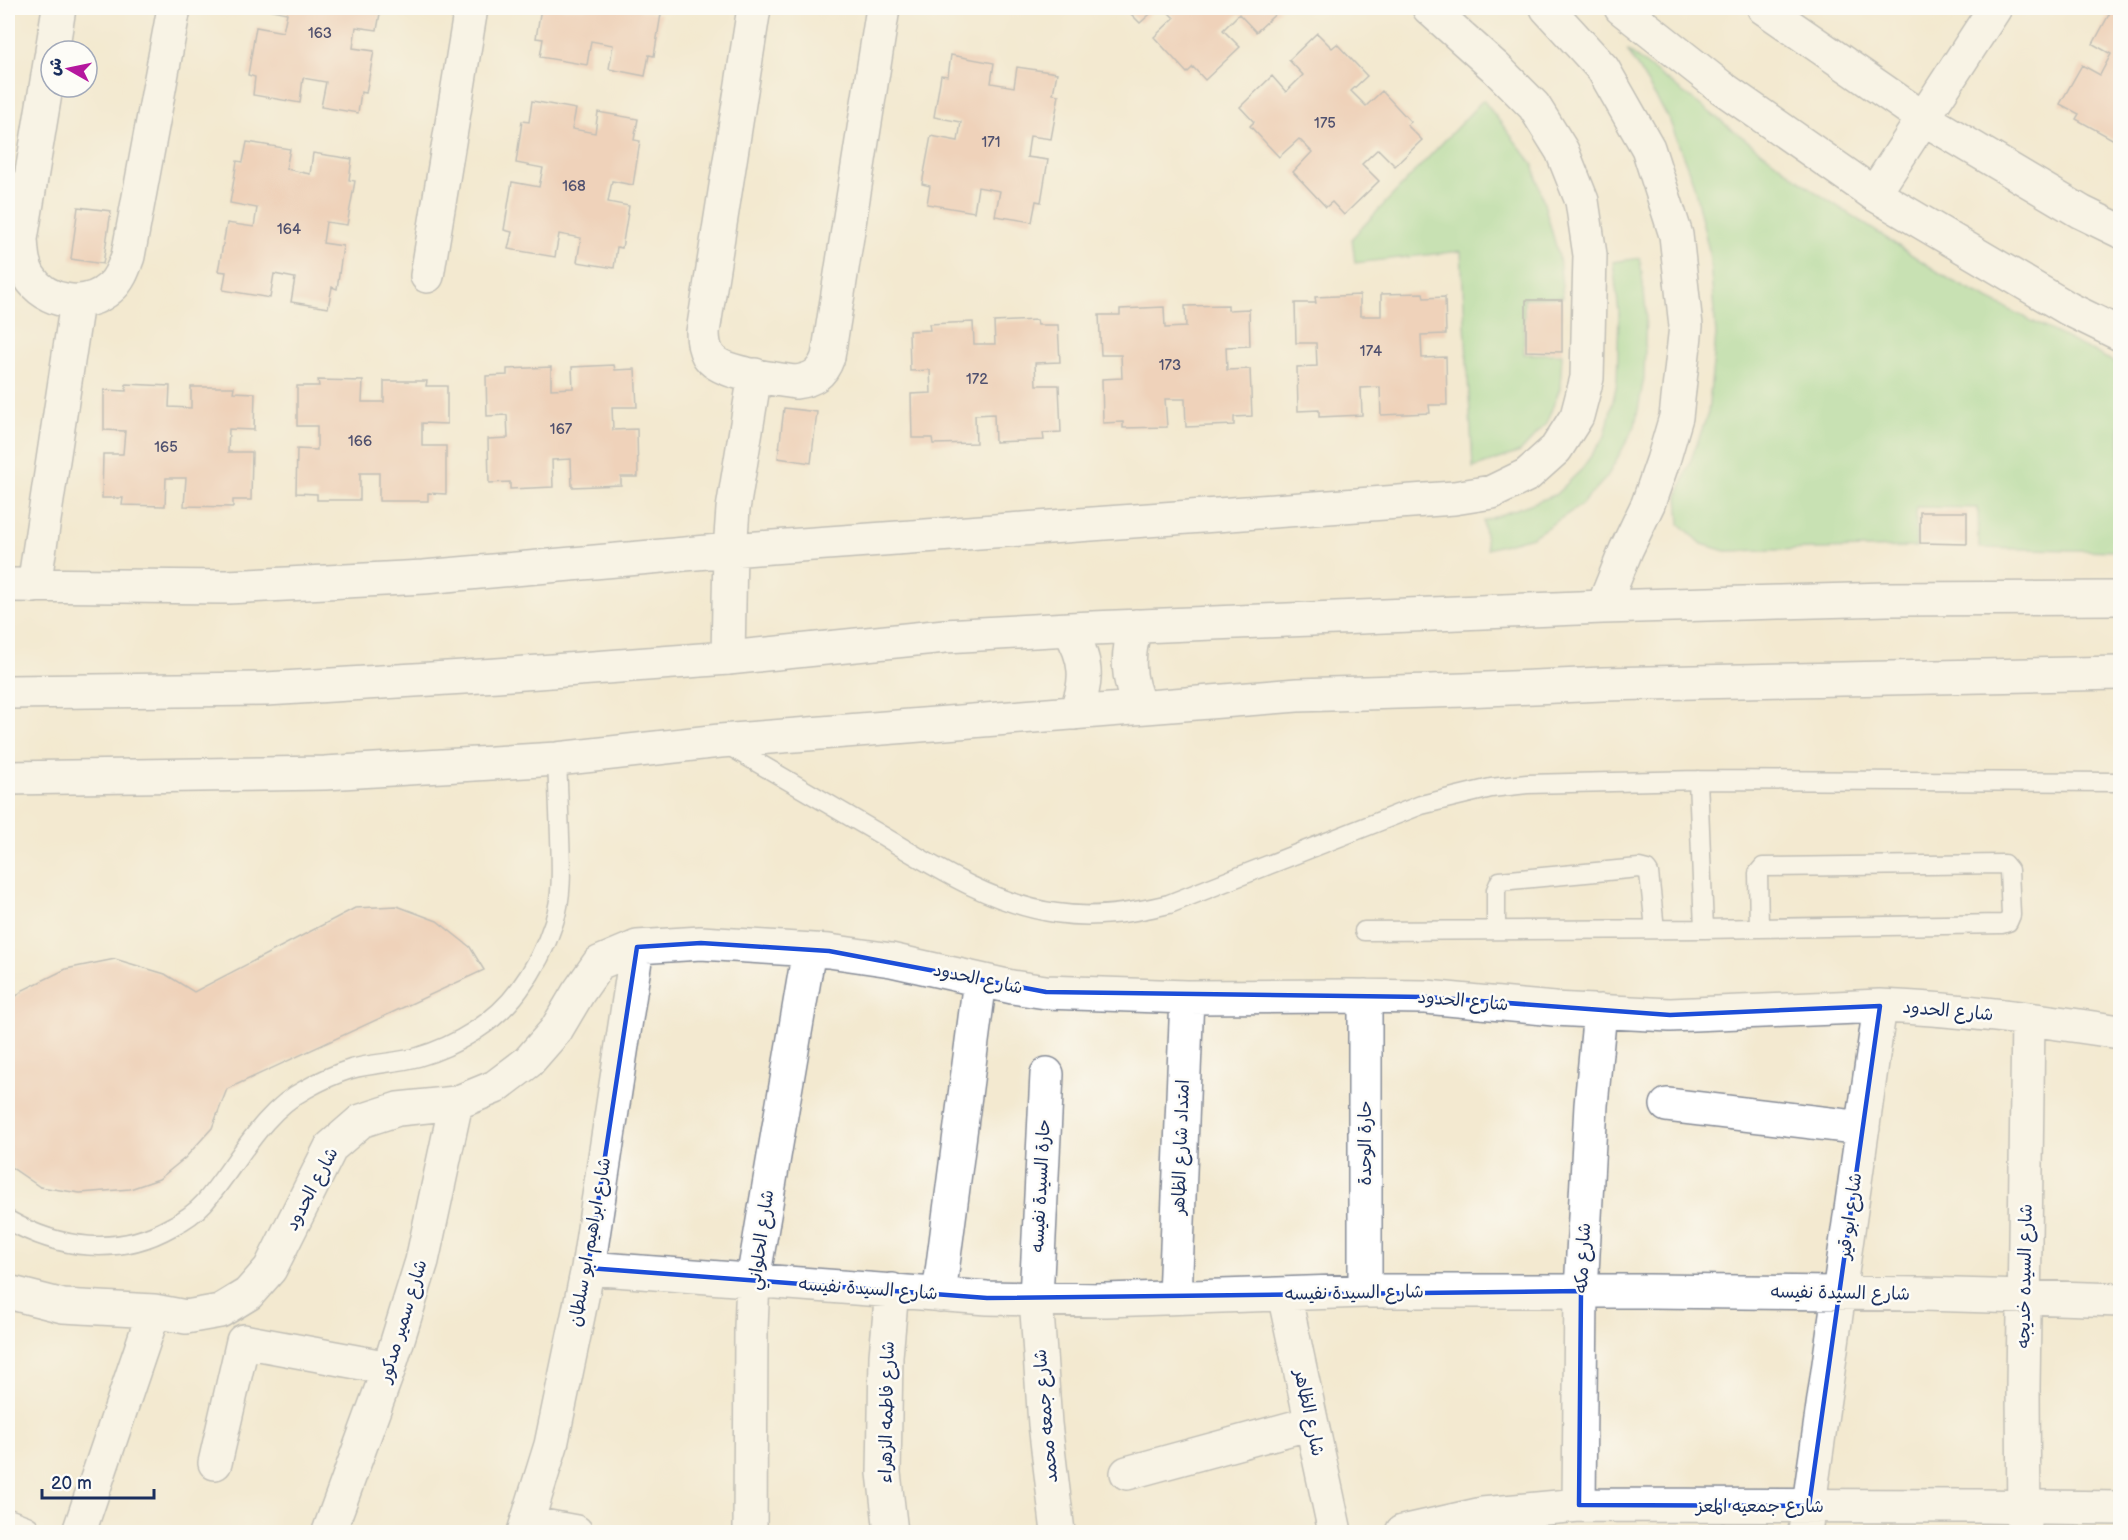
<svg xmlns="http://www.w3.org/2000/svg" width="2128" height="1540" font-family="'Balsamiq Sans','Playpen Sans Arabic',sans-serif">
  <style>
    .green { fill: #95d890; stroke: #588477; stroke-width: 1.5 }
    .building { fill: #eab59f }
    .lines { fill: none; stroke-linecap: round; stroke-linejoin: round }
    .service-casing { stroke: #878c97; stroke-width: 21 }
    .minor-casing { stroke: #878c97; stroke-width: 36 }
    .tertiary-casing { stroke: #878c97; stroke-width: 36 }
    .service { stroke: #fff; stroke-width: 18 }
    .minor { stroke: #fff; stroke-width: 33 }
    .tertiary { stroke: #fff; stroke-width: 33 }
    .marked { fill: none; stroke: #1d4ed8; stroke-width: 4.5; stroke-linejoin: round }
    .labels { text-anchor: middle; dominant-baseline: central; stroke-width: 5; stroke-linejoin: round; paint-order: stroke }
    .number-label { font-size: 15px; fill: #4f506e }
    .street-label { font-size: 18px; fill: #1b2f5e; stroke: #fdfcf7 }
  </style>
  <rect width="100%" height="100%" fill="#fdfcf7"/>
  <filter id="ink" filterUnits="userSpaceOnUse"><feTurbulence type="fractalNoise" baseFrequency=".0167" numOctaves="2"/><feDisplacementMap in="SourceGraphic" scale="12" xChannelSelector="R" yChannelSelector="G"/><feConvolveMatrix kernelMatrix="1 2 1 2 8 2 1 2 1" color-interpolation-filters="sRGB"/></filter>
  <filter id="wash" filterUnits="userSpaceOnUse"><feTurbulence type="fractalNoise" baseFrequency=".008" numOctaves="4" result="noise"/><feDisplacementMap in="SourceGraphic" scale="24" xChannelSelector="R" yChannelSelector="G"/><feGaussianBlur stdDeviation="1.35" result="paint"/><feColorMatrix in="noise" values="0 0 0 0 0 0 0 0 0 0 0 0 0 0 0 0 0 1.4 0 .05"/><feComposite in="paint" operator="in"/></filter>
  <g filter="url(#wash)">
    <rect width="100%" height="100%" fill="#f3e9d0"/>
    <path class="green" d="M1627,50L1814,191L1952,281L2120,365V551L1979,548L1978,508L1916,507V547L1725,551L1702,544L1680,524L1678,495L1708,413L1716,335L1709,251L1693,182L1669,119Z
      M1483,100L1533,164L1559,257L1563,297L1524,298V354H1562L1560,388L1546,424L1520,452L1473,468L1461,251L1355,263L1352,238Z
      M1640,258L1646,310L1644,378L1635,426L1607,477L1580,506L1532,537L1487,549L1483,521L1555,495L1581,470L1605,436L1617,383L1619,313L1613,262Z"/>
    <g id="blocks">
      <path class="building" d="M263,8H381L377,30L356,27L353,48L374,51L366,93L361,92L358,113L321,107L326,82L303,78L300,103L253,95L255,77L248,75L256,27L283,32L287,13Z
        M541,8H641L640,10L661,14L654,56L649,55L645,76L609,69L613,45L591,41L587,65L540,57L543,39L536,38Z
        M1125,8H1157L1140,23Z
        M1164,8H1282L1256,32L1239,14L1223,30L1240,47L1205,80L1193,67L1187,73L1154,37L1174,18Z
        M2112,9L2120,14V127L2114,140L2076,119L2079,114L2060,104L2082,65L2100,75L2111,54L2093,44Z
        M1317,33L1332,48L1337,44L1367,76L1351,91L1366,106L1382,91L1411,122L1407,125L1422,140L1395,166L1378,149L1362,164L1379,181L1344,215L1332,202L1326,207L1293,172L1312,152L1299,139L1279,157L1250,126L1254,122L1240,107L1272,76L1286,92L1303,75L1289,60Z
        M951,55L994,63L991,83L1014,87L1017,67L1057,73L1053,94L1059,95L1051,139L1030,136L1027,157L1048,160L1041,202L1036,201L1032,222L995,216L1000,191L978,187L974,212L927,204L930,186L922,184L931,136L958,141L961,122L934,117L941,75L948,76Z
        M532,101L576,109L572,129L595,133L598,112L638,119L634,140L640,141L633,185L612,181L608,202L629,206L622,248L617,247L614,268L577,262L581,238L559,234L555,257L508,249L512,232L504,230L512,182L539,187L543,168L516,163L522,121L529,122Z
        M247,142L290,149L286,169L310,174L313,153L352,159L349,180L355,181L347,225L326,222L323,243L343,246L337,289L332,287L328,308L291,302L295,278L274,274L270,298L223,290L226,272L218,271L227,223L254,227L257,208L230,203L237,161L243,162Z
        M78,207L111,211L103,264L71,259Z
        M1423,293L1424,298L1445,297L1446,334L1421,335L1422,358L1446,357L1447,405H1429L1430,413L1381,415L1380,387L1361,388L1362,415L1319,417V410L1298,411L1297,367L1317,366L1316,343H1296L1295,303H1316L1315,297L1360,295V316H1381V294Z
        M1526,300H1562V352L1526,351Z
        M1228,305V310L1249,309L1250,346L1226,347L1227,370L1250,369L1252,416L1234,417V425L1186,427L1185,399H1165L1167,427L1123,428V422L1103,423L1102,379L1122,378L1121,355H1101L1099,315H1120V309L1164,307L1165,328L1186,327L1185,306Z
        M1037,320L1038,325H1058L1060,362L1035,363L1036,385H1059L1061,432L1043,433L1044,440L995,442L994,414L975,415L976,443L933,444L932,438H912L911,394L931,393L930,370L910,371L909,331L930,330L929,324L973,322L974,344H995L994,322Z
        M614,365L615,370L635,369L637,407H612L613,430L637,429L638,477H621V485L572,487L571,459L552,460L553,487L510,489V482L489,483L488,439L508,438L507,415L487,416L486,376L507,375V369L551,367V389L573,388L572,367Z
        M318,380L363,381L362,402H384V381H427L426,386H447V424L422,423V446H446V494L428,493V501H379V473H360V500H317V494L296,493L297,449L317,450V426H297V386H319Z
        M126,384L170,386L169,407L191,408V387H234L233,392L255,393L254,430L229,429L228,452H252L251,500H233V507L184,506L186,478H166L165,506L122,505L123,498H102L103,454H123L125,431L104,430V390L126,391Z
        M784,408L817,412L811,463L778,458Z
        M1920,512H1967V544L1920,543Z
        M397,906L437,921L470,947L484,970L227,1089L212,1128L185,1158L159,1179L130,1189L80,1193L40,1187L8,1165V1004L23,990L66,969L115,959L165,974L194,992L355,908Z"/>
    </g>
  </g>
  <g filter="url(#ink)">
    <use href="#blocks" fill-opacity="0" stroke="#878c97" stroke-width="1.5"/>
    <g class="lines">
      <defs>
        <path id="service" d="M724,743C775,773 826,803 878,833C933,866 991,904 1056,913C1094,919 1132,913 1169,904L1421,805L1491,788L1527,784L1698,780L2120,782
          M1698,780L1704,929
          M1496,930V890L1500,881L1639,868L1647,870L1649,873L1655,929
          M1364,931L1704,929L2002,924L2008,922L2011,915L2009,870L2004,864L1763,867L1758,873L1759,928
          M8,1220C59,1249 118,1257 171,1227C183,1221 195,1213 204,1203C237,1165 260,1113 306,1089C320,1081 335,1074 351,1069C373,1063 397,1063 418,1057C456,1046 496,1022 519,990C534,970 546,947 554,922C563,895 561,865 560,837C559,811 558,785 557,759"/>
        <path id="minor" d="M754,8L703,332C703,340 704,348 708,355C720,375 773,378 795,382C813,380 822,374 828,357L883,8
          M1764,8L1923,118L2081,212L2120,231
          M52,51L59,8
          M51,57L21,239C22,252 22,264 29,276C45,303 86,310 110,288C120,280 124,267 128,256L174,8
          M1874,194L1995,8
          M427,276L471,8
          M8,585L227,587L424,577L730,550L1454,498L1492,492L1527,475L1556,449L1577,416L1587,378L1590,255L1582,201L1562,151L1534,106L1496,68L1429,8
          M34,586L77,302
          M728,658L730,550L733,509L755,375
          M1047,1074L1036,1298L1045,1424L1058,1532
          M1667,1105L1863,1128
          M588,1268L987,1298L1106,1300L1365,1291H1649L1923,1294L2120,1300
          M1365,1291V996
          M8,1292L63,1306L154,1311L186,1317L220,1311L248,1294L270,1269L331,1147L361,1121L398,1109L456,1103L495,1087L528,1062L556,1030L578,993L599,963L637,947L701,943L829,951L891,960L1012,987L1046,992L1187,997L1349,996L1426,997L1554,1009L1670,1015L1880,1006C1960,1009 2041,1020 2120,1032
          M1284,1294L1335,1532
          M939,1295L980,980
          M1175,1297L1187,997
          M215,1463L243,1341L389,1368
          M1127,1473L1311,1423
          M1579,1505L1581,1291L1591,1105L1600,1011
          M527,1523L576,1532
          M8,1526L24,1532
          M79,1532L154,1311
          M329,1532L389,1368L422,1261L456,1103
          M524,1532L551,1445L588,1268L637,947
          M750,1532L751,1328L753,1280L809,950
          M891,1532L884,1473L886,1356L892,1290
          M1402,1532L1482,1514L1579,1505L1979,1506L2120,1508
          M1805,1532L1880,1006
          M2024,1532L2023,1387L2028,1019"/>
        <path id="tertiary" d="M1547,8L1603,69L1648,148L1676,235L1686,326L1676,417L1663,461L1648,504L1626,550L1603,607
          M1621,8L1721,87L1874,194L2069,309L2120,334
          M1136,626C1126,655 1127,679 1140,707
          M1069,629C1087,659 1089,681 1075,713
          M8,692L266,689L497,675L728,658L945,636L1069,629L1603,607L1887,599L2120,598
          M8,778L325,773L557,759L720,741L1297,695L1464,690L1603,684L2120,673"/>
      </defs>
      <use href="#service" class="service-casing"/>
      <use href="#minor" class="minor-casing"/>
      <use href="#tertiary" class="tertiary-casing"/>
      <use href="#service" class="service"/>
      <use href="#minor" class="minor"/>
      <use href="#tertiary" class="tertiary"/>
    </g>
  </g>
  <path d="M0 0H2128V1540H0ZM701,943L829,951L1046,992L1426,997L1670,1015L1880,1006L1809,1506L1579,1505L1581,1291L987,1298L588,1268L637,947Z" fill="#f3e9d0" fill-opacity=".55" fill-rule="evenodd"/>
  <path class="marked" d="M701,943L829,951L1046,992L1426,997L1670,1015L1880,1006L1809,1506L1579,1505L1581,1291L987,1298L588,1268L637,947Z"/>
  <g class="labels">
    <g class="number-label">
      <text x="320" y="33">163</text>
      <text x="1325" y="123">175</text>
      <text x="991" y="142">171</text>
      <text x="574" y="186">168</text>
      <text x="289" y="229">164</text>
      <text x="1371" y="351">174</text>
      <text x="1170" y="365">173</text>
      <text x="977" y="379">172</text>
      <text x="561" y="429">167</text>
      <text x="360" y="441">166</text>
      <text x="166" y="447">165</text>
    </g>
    <g class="street-label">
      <text transform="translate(978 979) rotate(12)">شارع الحدود</text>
      <text transform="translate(1463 1001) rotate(5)">شارع الحدود</text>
      <text transform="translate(1948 1011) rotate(5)">شارع الحدود</text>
      <text transform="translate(1365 1143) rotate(-90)">حارة الوحدة</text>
      <text transform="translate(1181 1147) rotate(-88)">امتداد شارع الظاهر</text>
      <text transform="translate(1041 1186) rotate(-87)">حارة السيدة نفيسه</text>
      <text transform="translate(312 1189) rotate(-62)">شارع الحدود</text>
      <text transform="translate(1850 1216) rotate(-82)">شارع ابو قير</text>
      <text transform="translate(761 1240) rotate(-82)">شارع الحلواني</text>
      <text transform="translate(590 1242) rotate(-80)">شارع ابراهيم ابو سلطان</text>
      <text transform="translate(1583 1258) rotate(-87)">شارع مكه</text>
      <text transform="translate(2025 1276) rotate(-89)">شارع السيده خديجه</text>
      <text transform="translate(868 1289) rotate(4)">شارع السيدة نفيسه</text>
      <text transform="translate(1354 1293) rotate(-1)">شارع السيدة نفيسه</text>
      <text transform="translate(1840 1293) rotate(1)">شارع السيدة نفيسه</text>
      <text transform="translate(403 1321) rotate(-73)">شارع سمير مدكور</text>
      <text transform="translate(887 1412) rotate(-89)">شارع فاطمه الزهراء</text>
      <text transform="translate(1309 1413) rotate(78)">شارع الظاهر</text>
      <text transform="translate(1046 1416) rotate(-95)">شارع جمعه محمد</text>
      <text x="1760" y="1506">شارع جمعيه المعز</text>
    </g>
  </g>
  <rect width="2128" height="1540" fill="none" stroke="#fdfcf7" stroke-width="30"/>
  <g transform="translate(69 69) rotate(279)"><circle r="28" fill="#fdfcf7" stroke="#a3aaba" stroke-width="1.5"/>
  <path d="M0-4.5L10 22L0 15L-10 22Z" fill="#b5179e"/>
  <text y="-9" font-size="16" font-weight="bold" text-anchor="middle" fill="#1b2f5e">ش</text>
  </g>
  <path d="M42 1489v9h112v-9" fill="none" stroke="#1b2f5e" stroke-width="3"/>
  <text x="51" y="1489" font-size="18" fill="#1b2f5e" stroke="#fdfcf7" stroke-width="4.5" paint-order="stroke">20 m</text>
</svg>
